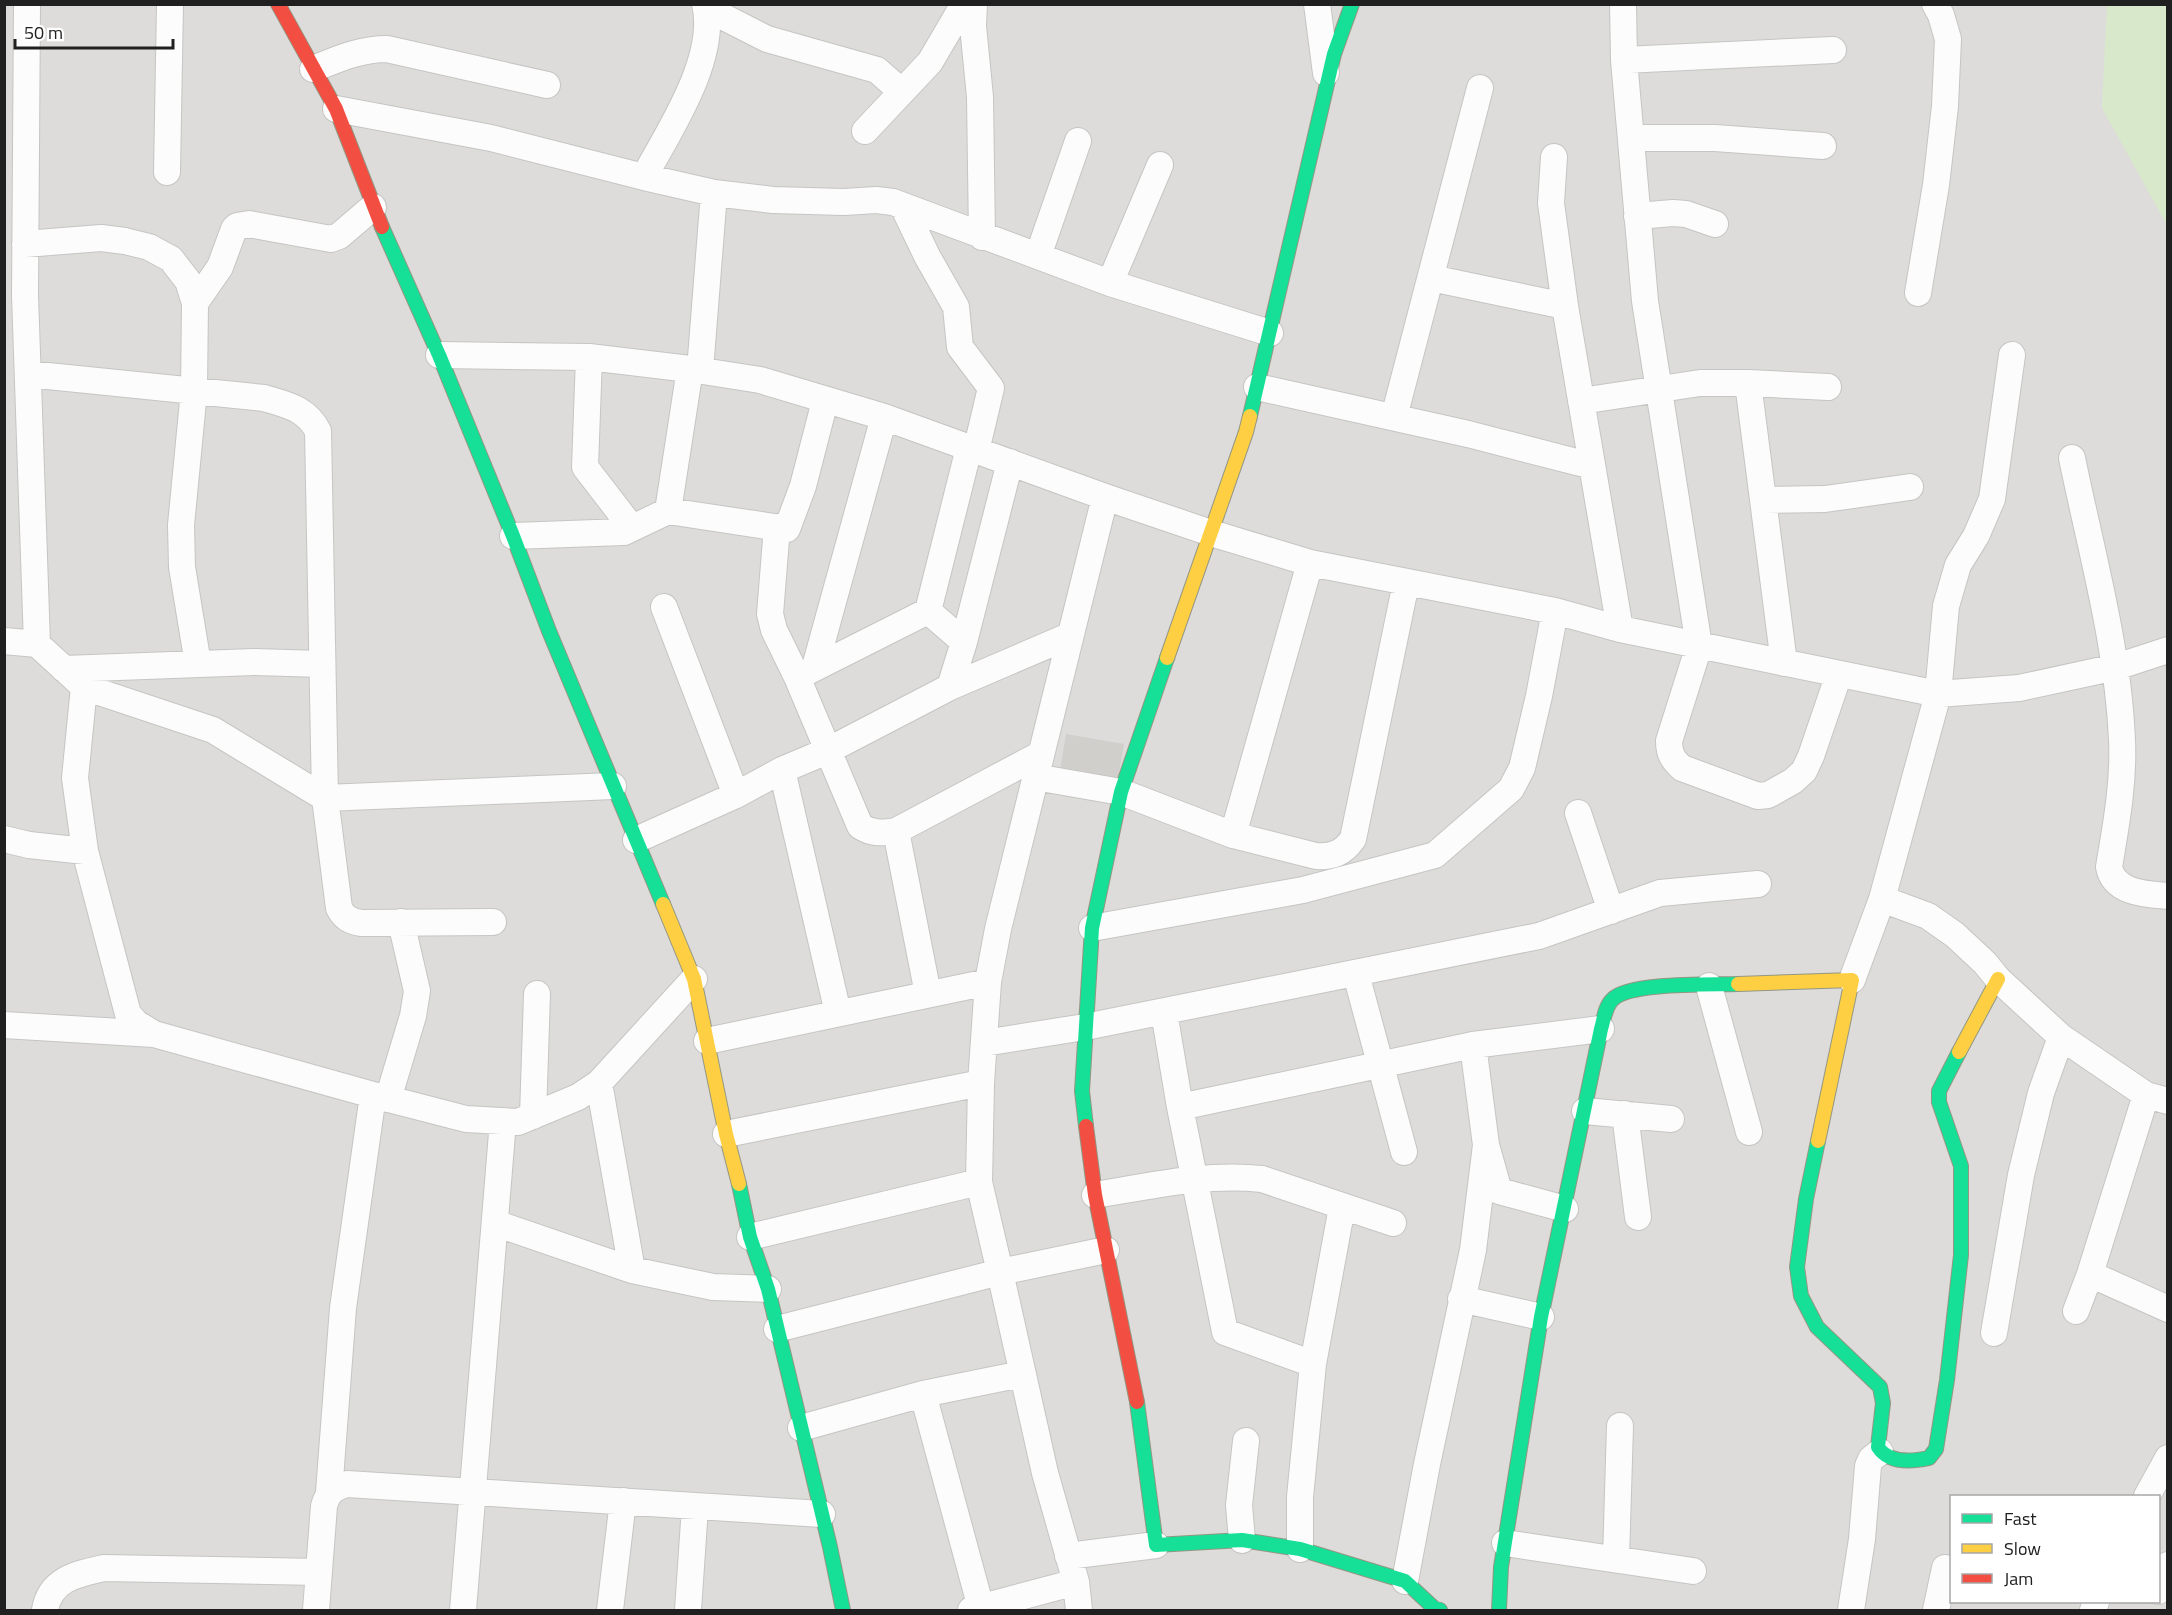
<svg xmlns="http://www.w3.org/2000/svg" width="2172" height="1615" font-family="'Titillium Web',sans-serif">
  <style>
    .residential { fill: #dddcda; fill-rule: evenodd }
    .grass { fill: #d7e9ca }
    .building { fill: #d1cfcc }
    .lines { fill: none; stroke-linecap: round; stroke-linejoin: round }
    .street-casing { stroke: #c5c5c3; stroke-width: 28 }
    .fast-casing { stroke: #939782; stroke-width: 16 }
    .slow-casing { stroke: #939782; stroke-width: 16 }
    .jam-casing { stroke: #939782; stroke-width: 16 }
    .street { stroke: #fcfcfc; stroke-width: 26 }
    .fast { stroke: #16e098; stroke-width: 14 }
    .slow { stroke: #ffcf43; stroke-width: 14 }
    .jam { stroke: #f24e42; stroke-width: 14 }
  </style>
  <rect width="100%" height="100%" fill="#eeede9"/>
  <path class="residential" d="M5,5H2167V1610H5ZM1952,1496H2158V1602H1952Z"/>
  <path class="grass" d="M2107,5H2167V225L2102,108Z"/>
  <path class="building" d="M1066,734L1124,744L1118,780L1060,771Z"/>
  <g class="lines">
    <defs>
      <path id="street" d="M27,4L25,295L37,644
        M974,4L973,26L980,97L982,237
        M1317,4L1326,73
        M1623,4L1624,60L1645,301L1699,646L1669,741C1669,754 1673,760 1682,768L1758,796L1768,795L1793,781L1804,771L1811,756L1839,674
        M706,8L767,39L877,70L902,92
        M1624,60L1833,50
        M313,69C338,59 360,49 387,49L547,85
        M336,109L491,138L644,177L714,193L773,200L844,202L876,200L893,202L1110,283L1270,333
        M865,131L930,62L964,4
        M1631,138H1715L1823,146
        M1554,157L1551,203L1565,306L1620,629
        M167,172L170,4
        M644,177C669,131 718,58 705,4
        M903,206L927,256L956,307L960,347L991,388L976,451
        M1637,216L1673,213L1686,214L1715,224
        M25,244L101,238L125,241L149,247L171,259L188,281L195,303L194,391L181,525L182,567L198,664
        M1038,256L1078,141
        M1431,278L1565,306
        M1110,283L1160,165
        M1918,293L1936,185L1945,106L1948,39L1941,15L1935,4
        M195,303L220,267L234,229L237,226L249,224L331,239L339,236L373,207
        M439,355L589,357L690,369L760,380L884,417L1105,497L1211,533L1310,563L1555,611L1620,629L1938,694L2019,688L2116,667L2168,650
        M2012,355L1992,499L1976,536L1958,565L1946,606L1938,694L1882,899L1928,916L1955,935L1985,963L1998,979L2061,1037L2146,1095L2168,1101
        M589,357L585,467L632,528
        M700,370L714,193
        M28,374L264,398C287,405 306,408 318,431L325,798L339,908C344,918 350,921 361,923L493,922
        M1748,383L1784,663
        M1257,387L1468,434L1592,466
        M1581,401L1700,383H1748L1828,387
        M1394,417L1480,88
        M2072,458C2091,551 2118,645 2122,740C2124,783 2116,825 2109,867C2114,893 2145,894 2168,896
        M1105,497L998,929L988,982L981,1083L979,1182L1000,1272L1106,1250
        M1764,500L1825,499L1910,487
        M668,511L690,369
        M777,527L770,614L774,630L797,677L860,826C872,834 882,833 896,831L1041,754
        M513,536L624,532L668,511L787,529L803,486L825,401
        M664,607L736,795
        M928,611L969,448
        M4,641L37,644L84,687L75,778L85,851L128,1014L136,1023L154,1034L373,1095L466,1119L518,1122L578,1097L599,1083L694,979
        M815,667L884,417
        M64,669L254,662L322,664
        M805,673L928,611L964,642
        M84,687L213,730L325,798L613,786
        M950,687L964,642L1010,462
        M782,770L838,1013
        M1035,777L1121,792L1233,835L1316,856C1333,857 1343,853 1353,839L1406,583
        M1578,813L1611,911
        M896,831L928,994
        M1233,835L1310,563
        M4,839L29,845L85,851
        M636,840L736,795L782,770L827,751L950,687L1069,636
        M1092,928L1303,890L1435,855L1511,789L1522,768L1539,696L1555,611
        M1356,974L1404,1152
        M1852,980L1882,899
        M1709,986L1749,1132
        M1164,1012L1180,1107
        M4,1025L154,1034
        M707,1041L988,982
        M984,1043L1085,1027L1539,936L1660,893L1758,884
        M1473,1045L1486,1145L1499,1191L1565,1209
        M388,1099L413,1016L417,991L401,922
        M1585,1111L1671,1119
        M1625,1114L1638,1217
        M533,1116L537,994
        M726,1134L981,1083
        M1095,1195C1150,1186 1206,1173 1262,1179L1393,1223
        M1342,1207L1313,1364L1225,1332L1180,1107L1473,1045L1601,1029
        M495,1223L632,1270L599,1083
        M750,1237L979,1182
        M632,1270L713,1287L768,1289
        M2090,1274L2168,1309
        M1461,1299L1541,1317
        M2076,1311L2090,1274L2146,1095
        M777,1329L1000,1272L1045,1473L1076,1582L1079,1610
        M1994,1333L2021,1175L2041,1093L2061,1037
        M923,1394L981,1608
        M801,1428L923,1394L1022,1374
        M329,1492L343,1308L373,1095
        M2147,1496L2168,1458
        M1242,1540L1239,1505L1246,1441
        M1505,1543L1693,1571
        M1300,1549V1497L1313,1364
        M1068,1556L1156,1545
        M1616,1559L1620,1426
        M1405,1581L1427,1464L1473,1250L1486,1145
        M2158,1591L2168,1565
        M45,1610C50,1579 77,1574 104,1568L319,1572
        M316,1610L324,1506C328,1492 333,1488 347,1484L822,1514
        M463,1610L503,1121
        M610,1610L623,1501
        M688,1610L695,1507
        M971,1610L1076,1582
        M1851,1610L1862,1539L1868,1466L1871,1459L1880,1452
        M1936,1610L1945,1568
        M2093,1610L2096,1602"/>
      <path id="fast" d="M382,227L439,355L513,536L549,631L663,904
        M1250,416L1334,54L1352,4
        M1086,1126L1082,1091L1092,928L1121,792L1167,658
        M1818,1141L1806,1199L1797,1267L1801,1296L1817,1327L1880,1387L1883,1403L1878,1447C1889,1464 1911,1462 1929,1458L1936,1449L1947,1380L1961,1255V1166L1939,1102V1091L1959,1052
        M739,1184L750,1237L768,1289L830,1547L843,1610
        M1137,1402L1156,1545L1242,1540L1300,1549L1405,1581L1434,1608L1440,1610
        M1499,1610L1501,1567L1541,1317L1601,1029C1604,1019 1605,1006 1613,999C1630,982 1712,985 1738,984"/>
      <path id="slow" d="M1167,658L1246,432L1250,416
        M663,904L694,979L726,1134L739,1184
        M1738,984L1852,980L1818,1141
        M1959,1052L1998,979"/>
      <path id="jam" d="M278,4L336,109L382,227
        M1086,1126L1095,1195L1137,1402"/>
    </defs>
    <use href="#street" class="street-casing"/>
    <use href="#fast" class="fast-casing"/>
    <use href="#slow" class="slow-casing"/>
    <use href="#jam" class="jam-casing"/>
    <use href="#street" class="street"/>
    <use href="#fast" class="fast"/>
    <use href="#slow" class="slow"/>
    <use href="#jam" class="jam"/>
  </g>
  <rect width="2172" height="1615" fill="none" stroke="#202020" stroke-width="12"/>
  <rect x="1950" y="1495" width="210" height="108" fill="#ffffff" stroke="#a6a6a6" stroke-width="1.5"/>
  <rect x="1962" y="1514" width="30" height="9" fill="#16e098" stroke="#a6a6a6" stroke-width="1.5"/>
  <text x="2004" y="1525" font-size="18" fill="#202020">Fast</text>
  <rect x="1962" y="1544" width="30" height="9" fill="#ffcf43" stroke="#a6a6a6" stroke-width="1.5"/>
  <text x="2004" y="1555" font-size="18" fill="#202020">Slow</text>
  <rect x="1962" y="1574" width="30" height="9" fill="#f24e42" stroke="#a6a6a6" stroke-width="1.5"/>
  <text x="2004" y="1585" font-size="18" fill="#202020">Jam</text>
  <path d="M15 39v9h158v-9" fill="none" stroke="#202020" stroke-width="3"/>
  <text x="24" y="39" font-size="18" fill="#202020" stroke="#ffffff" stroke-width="4.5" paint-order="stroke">50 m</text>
</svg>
